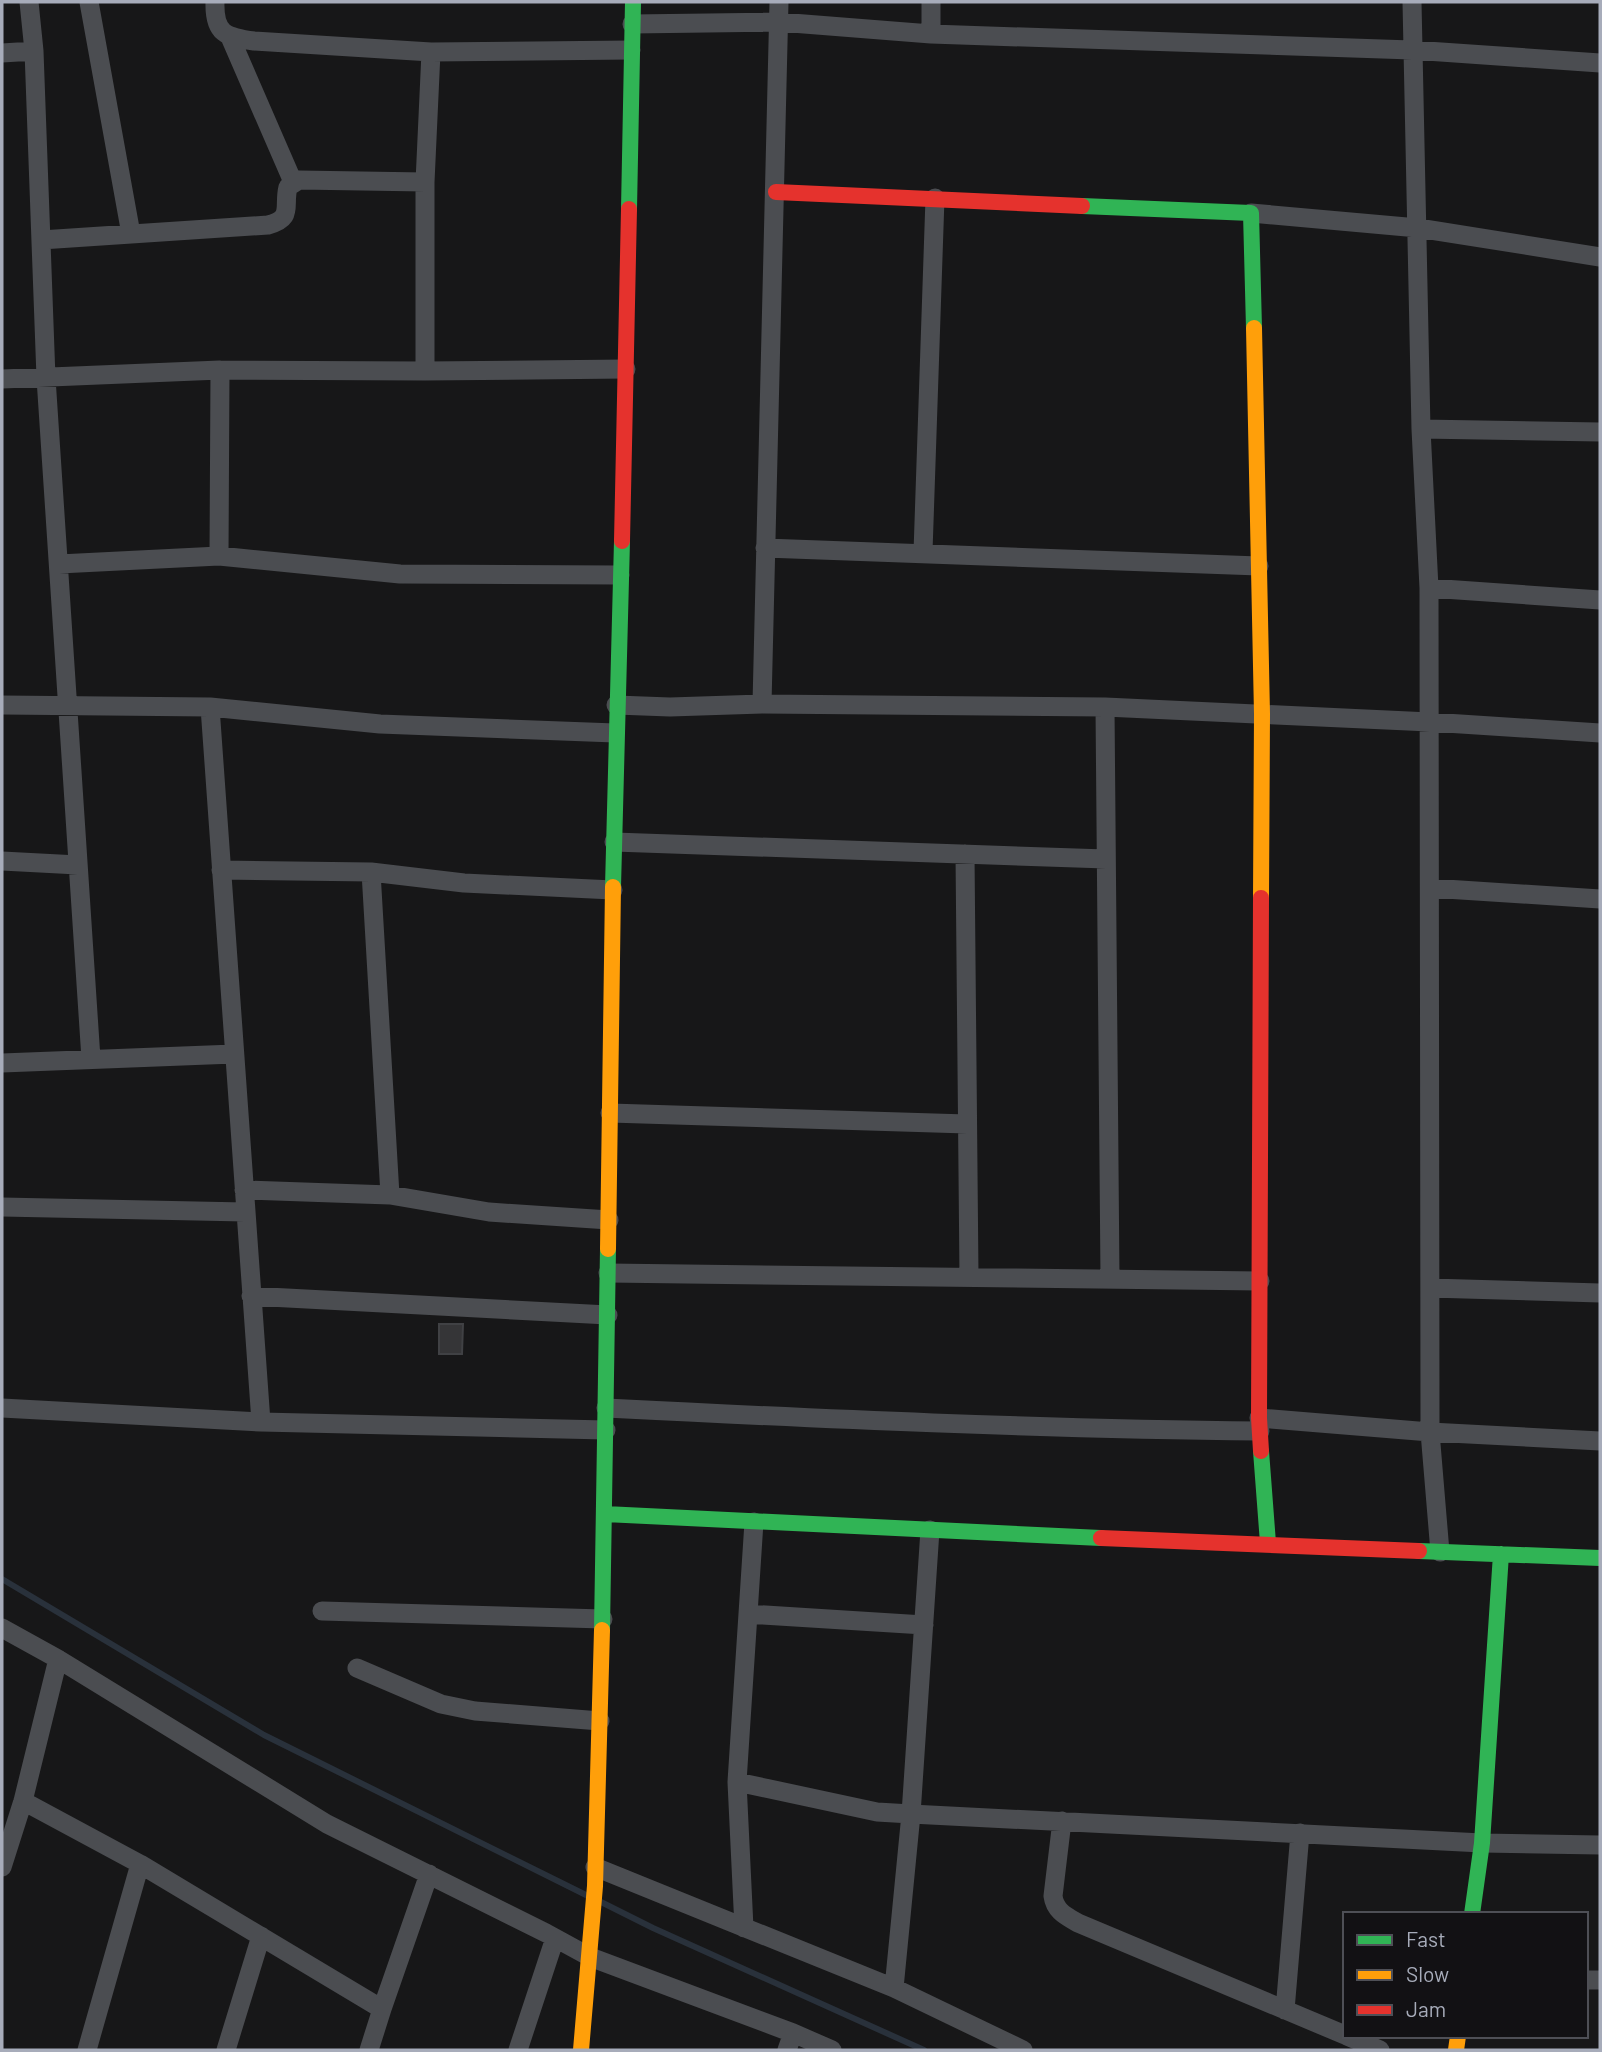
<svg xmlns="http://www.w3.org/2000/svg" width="1602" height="2052" font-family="Barlow,sans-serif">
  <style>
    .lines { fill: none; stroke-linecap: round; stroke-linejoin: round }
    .stream { stroke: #29313b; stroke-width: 6 }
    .building { fill: #353537; stroke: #404144; stroke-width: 2 }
    .street { stroke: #4b4d51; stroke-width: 19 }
    .fast { stroke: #30b455; stroke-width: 16 }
    .slow { stroke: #ff9f0a; stroke-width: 16 }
    .jam { stroke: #e5322d; stroke-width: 16 }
  </style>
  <rect width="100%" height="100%" fill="#171718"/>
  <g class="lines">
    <path class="stream" d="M2,1579L264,1735L588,1896
      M601,1902L653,1928L924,2050"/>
  </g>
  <path class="building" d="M439,1324H463L462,1354H439Z"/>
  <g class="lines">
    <path class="street" d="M29,2L34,51L46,378L91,1059
      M89,2L131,234
      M215,2C214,34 226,37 254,41L431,52L631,50
      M1412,2L1421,429L1429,588L1430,1432L1440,1552
      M632,24L779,22L931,34L1412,50L1600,63
      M931,34V2
      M230,37L293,182
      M2,53L34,51
      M1251,213L1418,228L1600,257
      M41,240L268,225C294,218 283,207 288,187L299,180L425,182
      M425,371V182L431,52
      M2,379L220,370L425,371L626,369
      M1421,429L1600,432
      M765,548L1259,566
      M923,552L935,198
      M219,556L220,370
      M59,564L219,556L400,574L620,575
      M1429,588L1600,600
      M762,704L779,2
      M2,705L210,707L380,724L615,733
      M616,705L670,707L762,704L1105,707L1430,722L1600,733
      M210,707L261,1422
      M1105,707L1110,1279
      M614,842L1106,859
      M965,854L969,1277
      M2,861L78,865
      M221,870L371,872L464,883L613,890
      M371,872L390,1195
      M1430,888L1600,899
      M2,1063L234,1054
      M610,1113L967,1124
      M244,1190L390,1195L489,1212L609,1220
      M2,1207L245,1212
      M608,1273L1260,1281
      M1430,1288L1600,1293
      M251,1296L608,1315
      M2,1408L261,1422L606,1430
      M606,1408C824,1419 1042,1429 1260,1431
      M1259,1418L1430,1432L1600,1441
      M754,1522L737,1782L877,1812L911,1814L930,1530
      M322,1611L603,1619
      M748,1614L924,1625
      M2,1628L58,1659L327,1824L546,1933L590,1957L793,2033L832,2050
      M357,1668L441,1704L475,1711L600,1721
      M737,1782L744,1928
      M23,1801L140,1864L382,2009L369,2050
      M1062,1821L1053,1896C1055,1911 1066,1916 1078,1923L1345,2035
      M2,1867L23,1801L58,1659
      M595,1867L894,1988
      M1586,1980H1600
      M382,2009L429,1874
      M1285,2010L1300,1833
      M1347,2036L1380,2050
      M87,2050L140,1864
      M226,2050L261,1936
      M518,2050L555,1938
      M787,2050L793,2033
      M1023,2050L894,1988L911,1814L1482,1843L1600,1845"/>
    <path class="fast" d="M1082,206L1251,213L1254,328
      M629,209L633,2
      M613,887L622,541
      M1261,1451L1268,1543
      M605,1514L1101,1538
      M1419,1551L1600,1558
      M602,1630L608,1249
      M1472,1914L1482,1843L1501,1554"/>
    <path class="slow" d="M1254,328L1262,714L1261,898
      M608,1249L613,887
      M581,2050L595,1886L602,1630
      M1456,2050L1458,2036"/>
    <path class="jam" d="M776,192L1082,206
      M622,541L629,209
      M1261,898L1259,1418L1261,1451
      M1101,1538L1419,1551"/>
  </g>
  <rect width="1602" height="2052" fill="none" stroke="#a7acba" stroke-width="7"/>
  <rect x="1343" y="1912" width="245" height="126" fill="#121114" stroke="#4e4f56" stroke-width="2"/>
  <rect x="1357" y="1935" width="35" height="10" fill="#30b455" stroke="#4e4f56" stroke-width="2"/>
  <text x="1406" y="1947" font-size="21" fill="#a7acba">Fast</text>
  <rect x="1357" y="1970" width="35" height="10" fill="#ff9f0a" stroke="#4e4f56" stroke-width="2"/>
  <text x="1406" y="1982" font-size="21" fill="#a7acba">Slow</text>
  <rect x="1357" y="2005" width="35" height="10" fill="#e5322d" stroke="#4e4f56" stroke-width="2"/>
  <text x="1406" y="2017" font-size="21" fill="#a7acba">Jam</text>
</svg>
